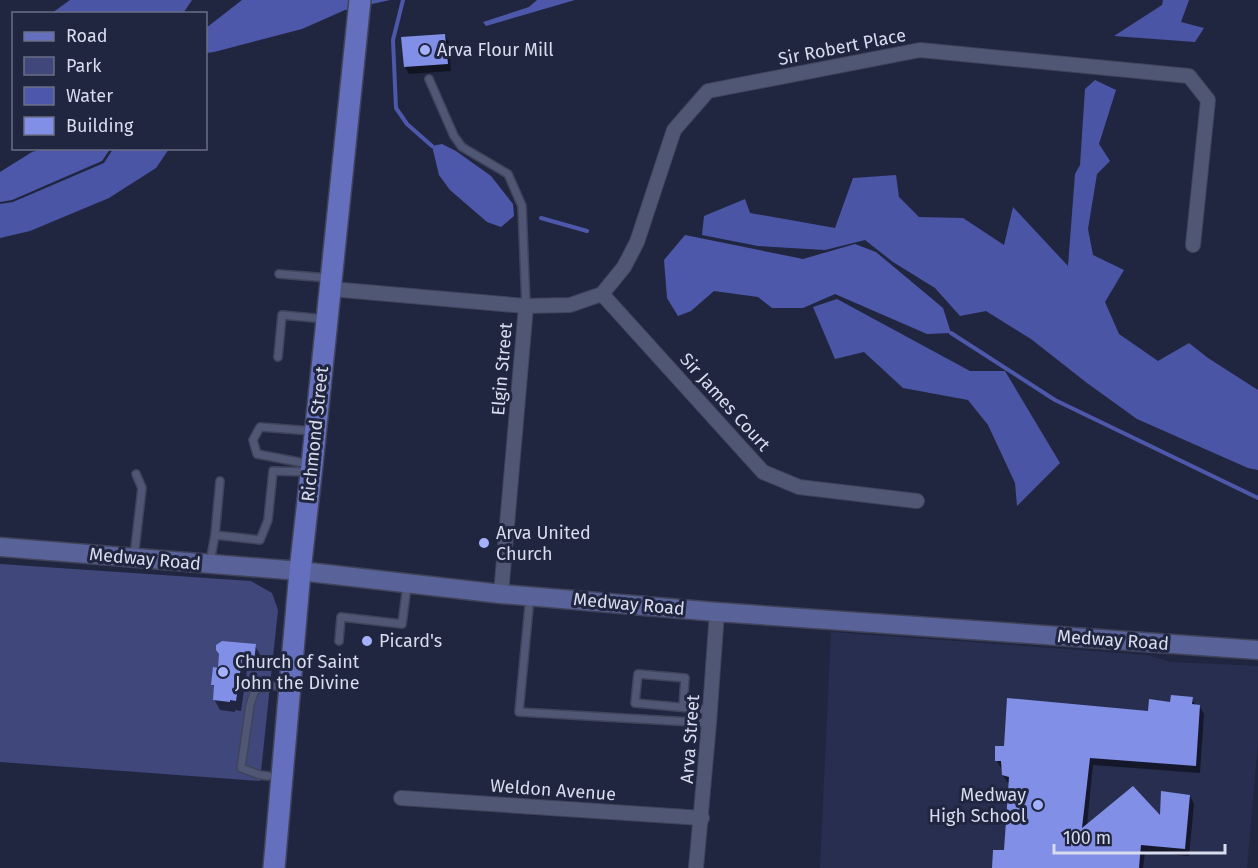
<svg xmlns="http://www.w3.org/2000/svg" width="1258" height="868" font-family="'Fira Sans',sans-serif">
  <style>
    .built { fill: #282e4f }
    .green { fill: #3f477b }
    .forest { fill: #4b55a6 }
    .water { fill: #4e58aa }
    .shadow { fill: #0007 }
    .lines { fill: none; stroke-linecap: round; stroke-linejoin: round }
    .stream { stroke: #4e58aa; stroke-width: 4 }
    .building { fill: #818fe7 }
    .service-casing { stroke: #40445a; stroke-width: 10 }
    .minor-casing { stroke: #40445a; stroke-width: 16 }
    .secondary-casing { stroke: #40445a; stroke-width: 21 }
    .primary-casing { stroke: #40445a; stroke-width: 24 }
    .service { stroke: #505775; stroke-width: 7 }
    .minor { stroke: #505775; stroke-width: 14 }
    .secondary { stroke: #5a6399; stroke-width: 18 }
    .primary { stroke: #646fbd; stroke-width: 21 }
    .poi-dot { fill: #a4b2fc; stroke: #212640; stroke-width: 2 }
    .labels { text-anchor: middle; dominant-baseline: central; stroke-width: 6; stroke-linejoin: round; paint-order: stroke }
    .street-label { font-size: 18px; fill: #d8dcee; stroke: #212640 }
    .poi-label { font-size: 18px; fill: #d8dcee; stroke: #212640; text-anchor: start }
  </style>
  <rect width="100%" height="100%" fill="#212640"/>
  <path class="built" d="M831,632L1147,655L1170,662L1258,666V742L1247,868H820Z"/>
  <path class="green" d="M0,564L251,581L272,593L278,610L260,781L0,762Z"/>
  <path class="forest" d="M70,0H192L184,12L180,13H52Z
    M1163,0H1189L1181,22L1204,28L1195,42L1114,36L1162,5Z
    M1095,80L1116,90L1099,144L1110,161L1097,174L1088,229L1093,255L1124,270L1105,302L1119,334L1158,361L1189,343L1208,358L1258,390V470L1248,468L1137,419L1087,383L1031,339L986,311L960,316L935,288L893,262L865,240L825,250L758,246L702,235L704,216L745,199L750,213L835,228L853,178L896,175L899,197L919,217L963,218L1004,245L1013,207L1068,266L1075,174L1080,165L1085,89Z
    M113,149H169L156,168L109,198L30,231L0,238V204L13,202L104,163Z
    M837,299L970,371H1005L1060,463L1017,506L1015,483L988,425L968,400L903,388L864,352L835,359L813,307Z"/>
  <path class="water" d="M242,0H390L345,10L302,29L214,52L206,53V28Z
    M537,0H575L486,26L483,22L529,7Z
    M442,144L456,151L491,176L513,204L514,216L501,227L487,222L450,190L439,175L432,146Z
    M46,148L110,149L102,161L12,200L0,202V172L32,152Z
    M685,235L803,259L855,244L876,252L943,308L951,333L927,334L835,294L803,308H772L758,297L714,291L691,311L678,316L667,298L664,260Z"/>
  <path class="shadow" d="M445,35L449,43L451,71L409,74L405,67Z
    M255,646L261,656L259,671L247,670L241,711L235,710V712L220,710L214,699L215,689L213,685L219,670Z
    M1192,699L1196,706L1200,707L1204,714L1200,773L1093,765L1087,826L1161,819L1190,796L1194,804L1189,856L1145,852L1143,868H993L1005,851L1010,783H1008L1003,775V768H1001L996,760L1006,748L1150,712L1172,703Z"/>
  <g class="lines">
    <path class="stream" d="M403,0L393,40L396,108L407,124L432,146
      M541,218L587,231
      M951,333L1055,400L1258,498"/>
  </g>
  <path class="building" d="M445,34L448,64L404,67L401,37Z
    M222,641L256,644L254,662L242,660L236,701L230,700V702L213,700L214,685H211L213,667L218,668L219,654L216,650V645Z
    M1171,695L1193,697L1192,704L1200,705L1196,766L1090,758L1082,828L1133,786L1160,815L1161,791L1190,795L1185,849L1141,845L1139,868H992L993,850H1004L1009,777L1002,775L1001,761H995V746H1004L1007,698L1148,711L1149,699L1170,702Z"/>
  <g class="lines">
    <defs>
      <path id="service" d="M429,79L454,136L462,147L508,174L522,206L526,306
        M279,274L329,278
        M278,357L282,315L325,319
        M309,464L257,454L253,440L260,427L313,431
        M215,535L260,540L268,520L273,471L309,472
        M134,557L142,488L136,474
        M210,562L215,535L220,481
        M530,596L519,712L709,723
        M339,641L341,617L402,624L407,586
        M683,707L685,678L638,674L635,703L710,710
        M268,776L260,775L241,768L250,705L255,690L270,686L288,685"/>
      <path id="minor" d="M331,289L526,306L570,305L602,294L624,267L637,242L674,130L708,91L920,50L1189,76L1208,100L1193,245
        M602,294L763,472L799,487L917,501
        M501,594L526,306
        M401,798L702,818
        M696,868L709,723L717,612"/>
      <path id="secondary" d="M0,547L300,571L501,594L717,612L1258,650"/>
      <path id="primary" d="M274,868L300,571L312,465L360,0"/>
    </defs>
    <use href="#service" class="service-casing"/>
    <use href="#minor" class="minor-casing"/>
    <use href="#secondary" class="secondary-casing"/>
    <use href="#primary" class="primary-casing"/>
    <use href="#service" class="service"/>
    <use href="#minor" class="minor"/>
    <use href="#secondary" class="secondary"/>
    <use href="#primary" class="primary"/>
  </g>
  <g class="poi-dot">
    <circle cx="425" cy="50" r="6"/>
    <circle cx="484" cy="543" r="6"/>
    <circle cx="367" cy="641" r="6"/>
    <circle cx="223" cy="672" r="6"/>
    <circle cx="1038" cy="805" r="6"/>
  </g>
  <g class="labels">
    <g class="street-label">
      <text transform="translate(842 47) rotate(-11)">Sir Robert Place</text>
      <text transform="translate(502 369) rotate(-85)">Elgin Street</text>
      <text transform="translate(725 402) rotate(48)">Sir James Court</text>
      <text transform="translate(315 434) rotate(-84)">Richmond Street</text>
      <text transform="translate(145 559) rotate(5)">Medway Road</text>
      <text transform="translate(629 604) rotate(5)">Medway Road</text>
      <text transform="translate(1113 640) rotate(4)">Medway Road</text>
      <text transform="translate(690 739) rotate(-86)">Arva Street</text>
      <text transform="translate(553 790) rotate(4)">Weldon Avenue</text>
    </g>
    <g class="poi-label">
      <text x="437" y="50">Arva Flour Mill</text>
      <text x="496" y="533">Arva United<tspan x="496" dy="21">Church</tspan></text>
      <text x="379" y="641">Picard's</text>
      <text x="235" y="662">Church of Saint<tspan x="235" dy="21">John the Divine</tspan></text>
      <text x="1026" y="795" text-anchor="end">Medway<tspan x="1026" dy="21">High School</tspan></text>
    </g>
  </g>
  <rect x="12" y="12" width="195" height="138" fill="#212640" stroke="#6a6f86" stroke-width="1.5"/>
  <rect x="24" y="32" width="30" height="9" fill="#646fbd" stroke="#6a6f86" stroke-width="1.5"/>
  <text x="66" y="42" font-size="18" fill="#d8dcee">Road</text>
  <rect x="24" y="57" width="30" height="18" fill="#3f477b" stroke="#6a6f86" stroke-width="1.5"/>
  <text x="66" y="72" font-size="18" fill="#d8dcee">Park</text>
  <rect x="24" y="87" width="30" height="18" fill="#4e58aa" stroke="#6a6f86" stroke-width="1.5"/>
  <text x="66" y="102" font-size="18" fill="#d8dcee">Water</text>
  <rect x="24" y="117" width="30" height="18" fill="#818fe7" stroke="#6a6f86" stroke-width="1.5"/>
  <text x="66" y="132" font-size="18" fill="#d8dcee">Building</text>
  <path d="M1054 844v9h171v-9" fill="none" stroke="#d8dcee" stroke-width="3"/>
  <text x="1063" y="844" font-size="18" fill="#d8dcee" stroke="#212640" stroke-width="4.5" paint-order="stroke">100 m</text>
</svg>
